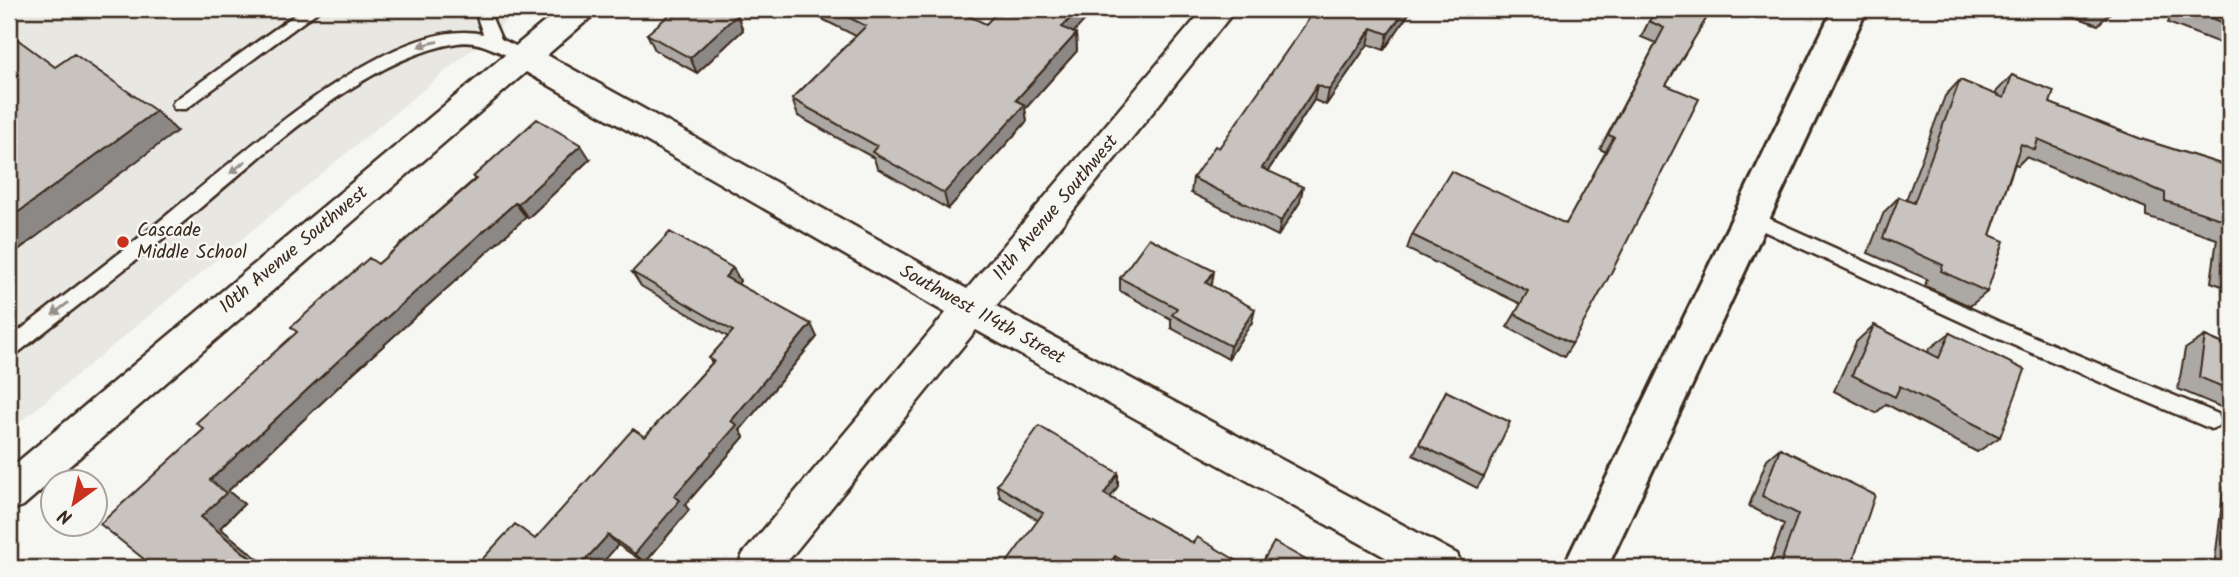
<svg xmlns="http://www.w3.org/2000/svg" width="2239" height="577" font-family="Kalam,sans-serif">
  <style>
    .built { fill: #e8e7e2 }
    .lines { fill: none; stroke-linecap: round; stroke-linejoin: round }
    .lane-casing { stroke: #3b2a1e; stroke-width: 5 }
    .street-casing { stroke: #3b2a1e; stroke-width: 5 }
    .secondary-casing { stroke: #3b2a1e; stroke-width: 6 }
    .lane { fill: #f6f6f2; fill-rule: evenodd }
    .street { fill: #f6f6f2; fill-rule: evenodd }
    .secondary { fill: #f6f6f2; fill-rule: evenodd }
    .wall { fill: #aca8a3; stroke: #3b2a1e; stroke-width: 2 }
    .shaded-wall { fill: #8c8885; stroke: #3b2a1e; stroke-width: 2 }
    .building { fill: #c8c3be; stroke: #3b2a1e; stroke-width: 2 }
    .oneway { fill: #989088 }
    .poi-dot { fill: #c8321e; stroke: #f6f6f2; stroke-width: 2.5 }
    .labels { text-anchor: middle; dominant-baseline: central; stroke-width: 5; stroke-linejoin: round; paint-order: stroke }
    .street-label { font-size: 19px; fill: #3b2a1e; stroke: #f6f6f2 }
    .poi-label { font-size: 19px; fill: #3b2a1e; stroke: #f6f6f2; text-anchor: start }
  </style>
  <rect width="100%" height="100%" fill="#f6f6f2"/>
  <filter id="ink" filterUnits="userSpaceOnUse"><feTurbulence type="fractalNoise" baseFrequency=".0143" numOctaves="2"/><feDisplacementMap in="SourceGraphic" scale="14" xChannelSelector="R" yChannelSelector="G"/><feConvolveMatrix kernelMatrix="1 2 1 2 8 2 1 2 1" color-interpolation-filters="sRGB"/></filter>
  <g filter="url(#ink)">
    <path class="built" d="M9,9H521L9,431Z"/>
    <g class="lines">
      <defs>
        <path id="lane" d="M303,9H321L186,109H174L172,105L174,101Z
          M474,9H488L501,39L528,52L531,56L528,60L523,62C501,55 482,39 457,43C361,59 261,158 187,219C131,265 73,309 15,355L9,357V339C63,296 119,255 172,211C240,157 392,13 483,34Z
          M1750,210L2004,324L2218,414L2220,420L2218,426L2211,429L2204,426L1992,336L1744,222L1742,217L1744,212Z"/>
        <path id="street" d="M560,9H595L591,17L547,55L967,289L1204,9H1236L996,306L1457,554L1463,568H1405L976,330L782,568H737L743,554L946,313L526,72L23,506L9,511V469Z"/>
        <path id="secondary" d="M1833,9H1867L1607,568H1563Z"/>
      </defs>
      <use href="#lane" class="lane-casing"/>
      <use href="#street" class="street-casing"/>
      <use href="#secondary" class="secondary-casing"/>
      <use href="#lane" class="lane"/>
      <use href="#street" class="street"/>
      <use href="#secondary" class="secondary"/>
    </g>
    <path class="wall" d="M814,9H920L925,11L986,24L1074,32L1076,34L1077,51L1025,109L1027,121L948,209L877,168L874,158L798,116L792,99L856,36L816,16Z
      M1412,9L1384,50L1368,44L1326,105L1314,100L1268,171L1300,202L1278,236L1191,193L1193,178L1219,148L1318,19Z
      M1712,9L1666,85L1572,344L1564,357L1507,327L1521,304L1407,249L1412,235L1566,224L1606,152L1600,149L1656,43L1641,37L1649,21Z
      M2054,9H2114L2098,25Z
      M2173,9H2230V47L2168,23Z
      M737,15L743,30L697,73L655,50L647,34Z
      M2012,75L2050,103L2141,139L2230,167V289L2211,282L2217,239L2146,216V208L2026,157L2018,165L2015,164L1990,235L1987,292L1970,306L1925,286L1927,279L1868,253L1884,212L1899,197L1906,200L1945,96L1960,80L1995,95L1997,91Z
      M590,159L528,218L526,217L353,373L228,491L244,504L220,528L269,568H155L204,429L378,264L475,179L473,177Z
      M733,268L740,281L738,284L817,337L740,430L744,437L685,505L689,510L645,563L618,545L535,539L645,437L712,363L709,358L728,337L641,286L632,272Z
      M1120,278L1212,284L1211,286L1252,322L1228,359L1171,328V319L1120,291Z
      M1874,325L1928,353L1929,349L1950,333L2000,437L1977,452L1886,404L1876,413L1834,391L1856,342Z
      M2205,336L2230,347V411L2178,389L2185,349Z
      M1446,391L1484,477L1477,488L1413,455Z
      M1780,448L1854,558L1874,568H1768L1784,524L1749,506L1767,459Z
      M1118,473V486L1110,498L1193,543L1249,568H1116L1000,497L997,485Z
      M2230,484V567L2215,560L2224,487Z"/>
    <path class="shaded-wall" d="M1079,9H1095L1063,44L1062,27Z
      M1406,9H1412L1384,50L1388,34Z
      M737,15L743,30L697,73L690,58Z
      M1372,28L1368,44L1326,105L1329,90Z
      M1076,34L1077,51L1025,109L1027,121L948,209L944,193L1016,100Z
      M1317,85L1314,100L1260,183L1262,168Z
      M156,111L177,131L9,257V219Z
      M581,145L590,159L528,218L518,204Z
      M1303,187L1300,202L1278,236L1281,221Z
      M515,203L526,217L353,373L228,491L244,504L220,528L269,568H262L201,517L210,480L338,361Z
      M733,268L740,281L733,290L725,277Z
      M1214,271L1212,284L1204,297L1206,283Z
      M1255,309L1252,322L1228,359L1230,346Z
      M811,324L817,337L740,430L744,437L685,505L689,510L645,563L635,554L674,496L731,421Z
      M1118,473V486L1104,507V494Z
      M608,535L618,545L598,568H578Z
      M1115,556V568H1106Z"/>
    <path class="building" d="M676,9H726L737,15L690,58L647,34Z
      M832,9H920L925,11L927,9H954L986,24L1000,9H1079L1062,27L1076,34L1016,100L1025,105L944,193L872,152L877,146L792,99L866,26Z
      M1325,9H1406L1388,34L1372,28L1329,90L1317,85L1262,168L1303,187L1281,221L1193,178L1215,146L1219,148L1311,16L1318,19Z
      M1657,9H1712L1666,85L1699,99L1611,273L1572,344L1515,314L1528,291L1412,235L1451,171L1566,224L1614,137L1608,135L1664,28L1649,21Z
      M2186,9H2230V25Z
      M9,33L55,67L74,54L156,111L9,219Z
      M2012,75L2054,91L2050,103L2141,139L2230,167V222L2165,201V193L2038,139L2035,150L2021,144L1990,235L2004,241L1987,292L1941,271L1943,265L1883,238L1899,197L1914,203L1960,80L2004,98Z
      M537,119L581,145L518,204L515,203L338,361L210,480L226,493L201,517L262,568H155L100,524L204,429L196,423L297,332L291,327L369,258L378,264L476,179L473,177Z
      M670,232L733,268L725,277L811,324L731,421L737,425L674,496L680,500L635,554L608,535L578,568H474L515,524L535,539L633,429L645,437L714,361L709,358L733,331L632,272Z
      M1149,238L1214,271L1206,283L1255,309L1230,346L1172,315L1177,308L1120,278Z
      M1874,325L1939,358L1950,333L2025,370L2000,437L1900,386L1895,397L1852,375Z
      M2205,336L2230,347V390L2199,377Z
      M1446,391L1510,422L1484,477L1419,444Z
      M1039,426L1118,473L1104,494L1193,543L1197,537L1249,568H1135L1115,556L1106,568H1003L1043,513L997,485Z
      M1780,448L1875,495L1854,558L1874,568H1779L1798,514L1762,496Z
      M1274,542L1320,568H1259Z"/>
    <defs><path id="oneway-solid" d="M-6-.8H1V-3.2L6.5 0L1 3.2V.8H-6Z" transform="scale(1.75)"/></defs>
    <g class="oneway">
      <use href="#oneway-solid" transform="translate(428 44) rotate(165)"/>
      <use href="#oneway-solid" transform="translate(238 167) rotate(141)"/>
      <use href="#oneway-solid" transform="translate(60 309) rotate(142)"/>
    </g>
  </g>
  <circle class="poi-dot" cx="123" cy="242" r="7"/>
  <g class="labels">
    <g class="street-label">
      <text transform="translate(1056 208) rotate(-50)">11th Avenue Southwest</text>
      <text transform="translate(294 250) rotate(-40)">10th Avenue Southwest</text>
      <text transform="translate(982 315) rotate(29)">Southwest 114th Street</text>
    </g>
    <g class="poi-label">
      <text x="137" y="231">Cascade<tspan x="137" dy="22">Middle School</tspan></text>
    </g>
  </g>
  <rect width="2239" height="577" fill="none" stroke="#f6f6f2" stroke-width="35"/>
  <rect x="18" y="18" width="2204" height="542" fill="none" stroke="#3b2a1e" stroke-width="2.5" filter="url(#ink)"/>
  <g transform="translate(74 503) rotate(213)"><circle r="33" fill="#f6f6f2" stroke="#aba49d" stroke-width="2"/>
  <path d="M0-5L12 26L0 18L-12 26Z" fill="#c8321e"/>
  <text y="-10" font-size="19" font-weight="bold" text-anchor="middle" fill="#3b2a1e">N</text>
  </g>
</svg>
